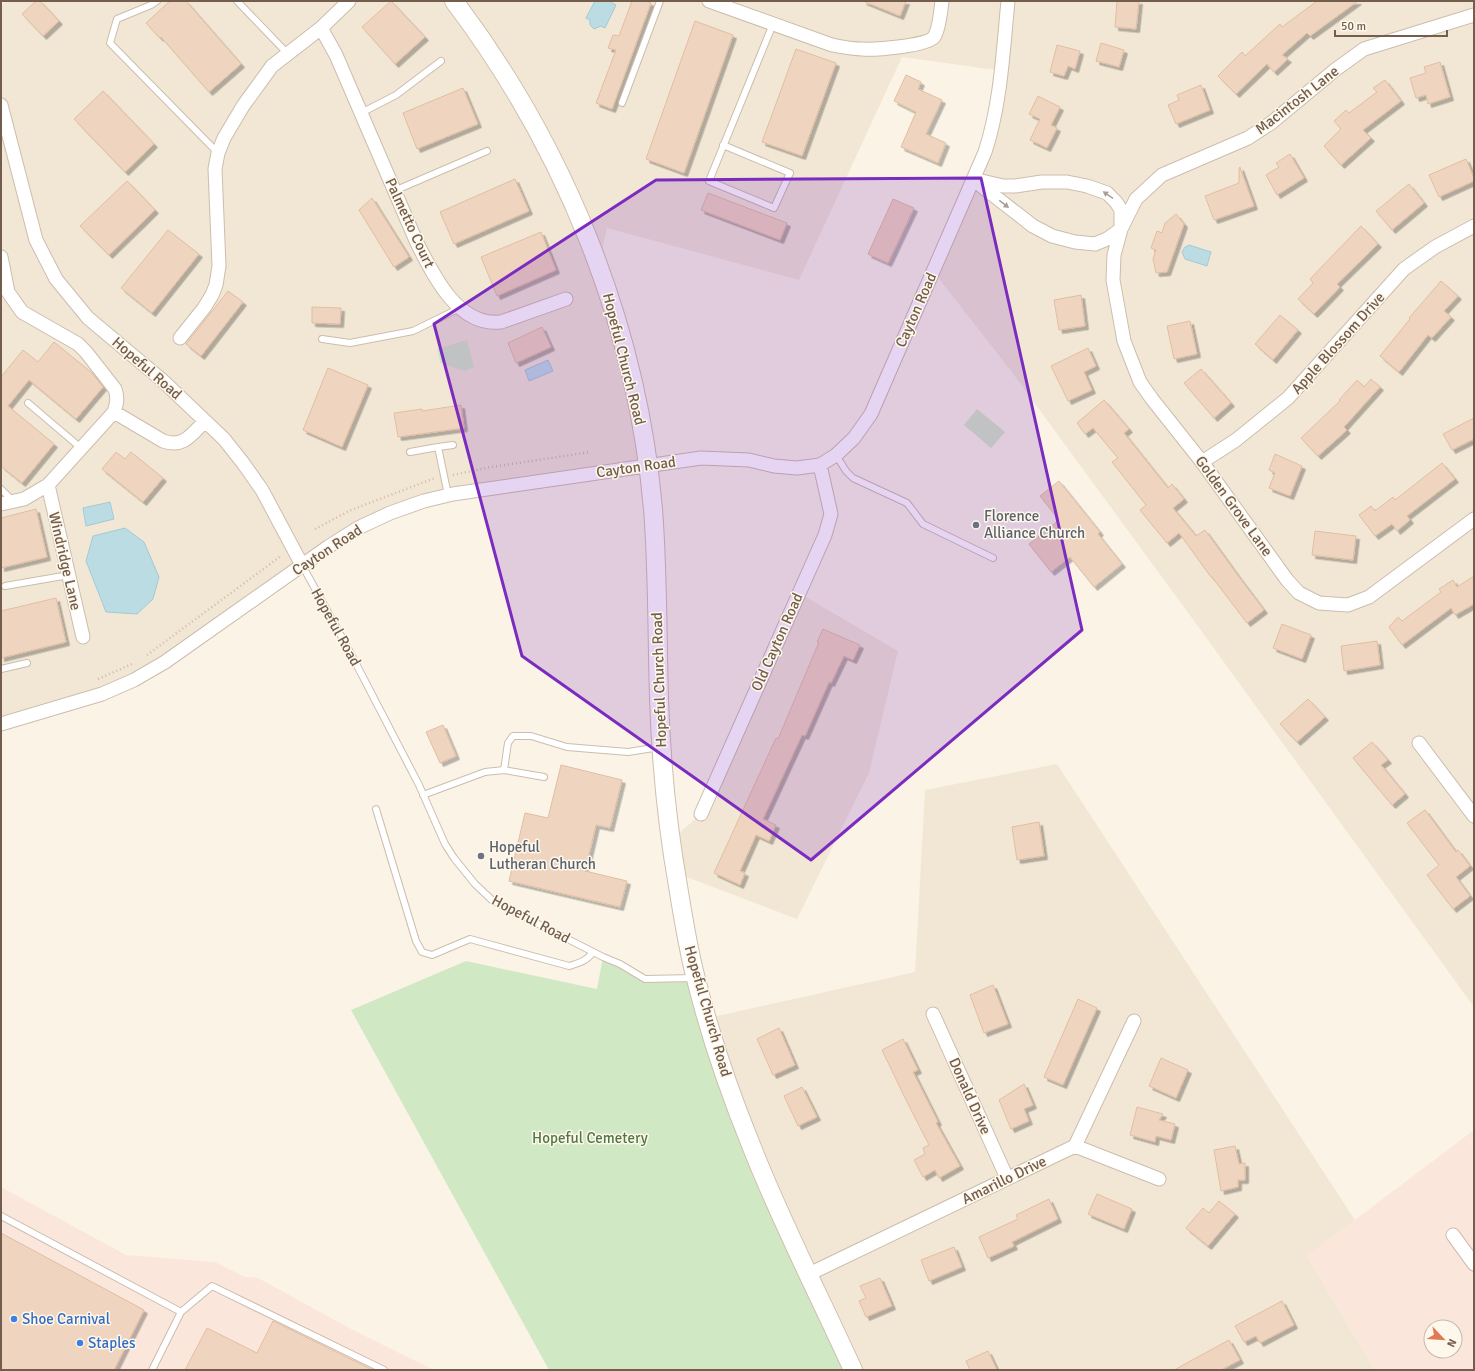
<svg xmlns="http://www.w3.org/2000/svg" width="1475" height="1371" font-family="Signika,sans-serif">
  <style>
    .residential { fill: #f2e7d5 }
    .commercial { fill: #fbe6db; fill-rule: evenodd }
    .green { fill: #d1e8c5 }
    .water { fill: #bcdce4; stroke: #a2cad5 }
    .building { fill: #efd5bf; stroke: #e1bda1; filter: url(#shadow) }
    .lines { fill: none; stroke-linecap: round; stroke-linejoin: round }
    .service-casing { stroke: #ccbdad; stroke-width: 8 }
    .minor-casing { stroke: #ccbdad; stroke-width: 15 }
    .secondary-casing { stroke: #d1bfad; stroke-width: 20 }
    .path { stroke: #d4b9a2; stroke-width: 2.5; stroke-dasharray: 1 3; stroke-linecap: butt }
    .service { stroke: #fff; stroke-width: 6 }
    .minor { stroke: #fff; stroke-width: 13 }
    .secondary { stroke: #fff; stroke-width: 18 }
    .oneway { fill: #ab9e94 }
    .marked { fill: #7b2cbf; fill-opacity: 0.2; stroke: #7b2cbf; stroke-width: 3; stroke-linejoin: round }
    .worship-dot { fill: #6b7280; stroke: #fef8ec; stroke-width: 1.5 }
    .shop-dot { fill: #3f7fe0; stroke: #fef8ec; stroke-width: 1.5 }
    .labels { text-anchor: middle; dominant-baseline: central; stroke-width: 3; stroke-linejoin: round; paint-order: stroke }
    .street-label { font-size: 15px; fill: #735d4c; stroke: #fef8ec }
    .worship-label { font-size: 15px; fill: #5b616d; stroke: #fef8ec; text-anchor: start }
    .park-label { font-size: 15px; fill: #517844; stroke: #fef8ec }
    .shop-label { font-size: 15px; fill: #366cbe; stroke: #fef8ec; text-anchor: start }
  </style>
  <defs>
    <filter id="shadow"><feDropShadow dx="3.5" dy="3.5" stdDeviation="0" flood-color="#0004"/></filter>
  </defs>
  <rect width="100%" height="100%" fill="#fbf4e6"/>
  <path class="residential" d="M6,1H1474V1007L1189,614L1011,371L933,271L973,179L1000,69H988L902,57L799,280L607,228L599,266L648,465L453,494L390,513L134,680L1,724V5Z
    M799,593L898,651L869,773L797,919L676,873L671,840L701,814Z
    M1057,764L1355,1220L1307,1256L1375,1370H853L708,1018L915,972L925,790Z"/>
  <path class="commercial" d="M1474,1130V1370H1375L1307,1256ZM1431,1327H1455V1351H1431Z
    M1,1187L126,1255L215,1262L245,1277L258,1278L353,1330L434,1370H1Z"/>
  <path class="green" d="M467,340L474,367L465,371L440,363L437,349Z
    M977,409L1005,432L991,448L964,425Z
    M603,957L645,979L695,978L721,1062L853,1370H549L351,1010L466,961L597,989Z"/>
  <path class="water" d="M595,1H611L612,3L616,5L605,28L601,26L594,29L590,25V20L586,18Z
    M1189,245L1211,252L1207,266L1185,259L1182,252L1185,247Z
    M548,360L553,371L529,381L525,370Z
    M110,502L114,519L86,526L83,508Z
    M125,528L144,542L159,577L153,599L137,614L106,612L86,561L93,536Z"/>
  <path class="building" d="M36,1H40L59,21L43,36L22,14Z
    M170,1H186L241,64L209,92L161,37L160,38L146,23Z
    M391,1L425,37L395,64L362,27Z
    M632,1H645L651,3L612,109L596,103L616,50L608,48L613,35L619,36Z
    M863,1H906L900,16Z
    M1117,1H1139L1136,29L1115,27Z
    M1317,1H1358L1310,36L1307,33L1282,55L1288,59L1274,72L1267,64L1236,94L1218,76L1242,52L1245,56L1280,24L1282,27Z
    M695,21L733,35L684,173L646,159Z
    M1101,43L1124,50L1119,67L1096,61Z
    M1057,45L1080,51L1075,69L1068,66L1064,76L1050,72Z
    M796,49L836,63L802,156L762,142Z
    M1440,62L1450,97L1428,104L1426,95L1416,98L1410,78L1426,73L1424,67Z
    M906,75L921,82L918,89L942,100L926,134L946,143L938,163L901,147L916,112L894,101Z
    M1385,80L1401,101L1363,130L1371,138L1341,165L1324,146L1341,129L1334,121L1346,110L1349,113L1377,92L1373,88Z
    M1201,85L1210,110L1176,124L1168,105L1179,100L1177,95Z
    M463,88L478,124L417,149L403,113Z
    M103,91L154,144L125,172L74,119Z
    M1038,96L1060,107L1051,125L1057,128L1047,148L1030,140L1040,119L1029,114Z
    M1290,154L1304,178L1277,195L1266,175L1279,167L1276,163Z
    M1466,159L1474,178V181L1439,197L1429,175Z
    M1240,167L1254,206L1214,220L1205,196L1239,183V168Z
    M515,179L529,211L454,244L440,212Z
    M127,181L155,210L109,255L80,226Z
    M1409,184L1424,203L1392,230L1376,211Z
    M708,193L787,223L780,240L701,210Z
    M372,198L409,257L394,267L359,210Z
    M893,199L914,208L888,263L868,254Z
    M1176,214L1184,224L1167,272L1156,273L1153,259L1156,250L1151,248L1157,231L1162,233L1165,223Z
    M1361,226L1378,244L1337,284L1340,287L1314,314L1298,299L1313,283L1310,279Z
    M168,230L199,254L152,313L121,288Z
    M541,232L556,270L497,296L481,257Z
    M1441,281L1458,296L1444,311L1451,317L1432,338L1428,335L1399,372L1380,356L1410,319L1409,318Z
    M228,291L243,302L201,356L186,344Z
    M1081,295L1085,326L1059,330L1054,300Z
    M312,307L341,308L340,324L312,323Z
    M1280,315L1298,330L1273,360L1255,344Z
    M1190,321L1197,354L1174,359L1167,326Z
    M542,327L551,347L516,363L508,343Z
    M54,342L92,373L103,387L76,419L29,380L8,406L54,444L22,483L1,466V377L23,350L38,362Z
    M1088,348L1096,366L1084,372L1092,390L1068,401L1051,366Z
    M328,368L368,385L342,447L303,430Z
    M1201,369L1231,403L1214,418L1184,383Z
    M1371,379L1380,387L1344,427L1347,430L1318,456L1301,438L1340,401L1339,400L1357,380L1364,387Z
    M1104,400L1129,429L1124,433L1168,488L1172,484L1184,499L1173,508L1196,536L1205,530L1239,577L1264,610L1247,623L1212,577H1211L1179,533L1167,543L1140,510L1146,505L1112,462L1118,458L1093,428L1085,434L1077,423Z
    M461,405L464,428L398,437L394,413L422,409V411Z
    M1474,418V439L1452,450L1443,434Z
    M116,452L125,459L131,452L163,478L143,502L102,469Z
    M1275,454L1302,466L1290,496L1269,488L1275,473L1269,470Z
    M1442,463L1455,479L1407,516L1410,520L1397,531L1392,524L1375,536L1359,515L1371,506L1375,511L1393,497L1395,500Z
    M1059,481L1100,532L1098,534L1122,564L1094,587L1070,557L1051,572L1029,544L1059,520L1040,496Z
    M36,509L47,557L1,568V518Z
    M1315,531L1356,536L1353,560L1312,555Z
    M1474,576V604L1455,615L1451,608L1402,645L1389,627L1398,617L1402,621L1441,592L1439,589L1453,580L1457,587Z
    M56,598L66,642L1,658V611Z
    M1282,624L1311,635L1302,659L1273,648Z
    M823,629L860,645L853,660L844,656L831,683L829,682L805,736L802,735L763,819L776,825L769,841L756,835L740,871L745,873L740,885L714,873L776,738L778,739L819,642H817Z
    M1377,641L1380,665L1344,671L1341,646Z
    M1308,699L1325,717L1297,742L1280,724Z
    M443,725L456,756L440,763L426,732Z
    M1372,742L1388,760L1381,765L1405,794L1392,805L1353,758Z
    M561,765L622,780L610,828L596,825L585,871L627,881L620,907L509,881L525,813L548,818Z
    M1425,810L1456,852L1458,850L1470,866L1456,877L1470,896L1453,909L1427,875L1439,865L1407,823Z
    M1039,822L1044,856L1017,860L1012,827Z
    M993,985L1008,1024L984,1033L970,995Z
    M1078,999L1097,1008L1063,1085L1044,1077Z
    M779,1028L795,1065L773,1075L757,1039Z
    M903,1039L918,1070L913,1072L938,1122L936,1123L960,1166L939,1178L935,1170L923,1177L914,1160L925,1154L923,1148L929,1145L906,1100L882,1050Z
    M1161,1058L1188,1070L1176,1098L1149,1086Z
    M1024,1084L1033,1105L1024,1109L1029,1121L1011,1129L999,1100Z
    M802,1087L817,1117L798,1126L784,1096Z
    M1137,1107L1163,1114L1159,1120L1175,1124L1171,1140L1156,1136L1155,1142L1130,1135Z
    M1235,1146L1239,1164L1245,1163V1180H1238V1187L1221,1191L1214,1150Z
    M1097,1194L1132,1209L1124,1229L1088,1214Z
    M1049,1199L1058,1219L1012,1242L1014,1246L988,1258L979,1237L1018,1219L1016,1215Z
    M1219,1201L1235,1214L1208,1246L1186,1228L1203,1208L1209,1213Z
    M1,1233L144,1310L114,1370H1Z
    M954,1247L962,1267L929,1281L921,1260Z
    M880,1278L892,1306L866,1317L859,1301L866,1298L860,1286Z
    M1282,1301L1294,1325L1260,1343L1256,1336L1244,1342L1235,1326Z
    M273,1321L342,1355L373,1370H185L207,1328L257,1353Z
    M1229,1340L1240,1360L1221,1370H1174Z
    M988,1351L997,1370H970L966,1361Z"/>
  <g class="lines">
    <defs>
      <path id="service" d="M157,1L151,5L117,19L110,43L218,153
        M237,1L288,54
        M622,103L660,1
        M361,113L396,95L441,61
        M723,145L790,173L774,208L709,181L773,24
        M394,191L487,151
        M322,339L350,343L413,331L460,308
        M28,403L81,448
        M410,452L438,447
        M836,455L846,471L853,478L907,503L923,524L993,558
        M1,489L13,501
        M448,495L438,447L453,445
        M302,565L351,654L419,785L445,844L454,858L475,884L493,901L603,957L620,964L645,979L694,978
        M5,586L69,575
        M1,669L27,663
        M504,770L544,777
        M423,795L485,772L504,770L508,743L513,736H531L567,747L628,752L660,747
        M376,809L416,941L422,952L432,955L470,939L569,966C579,963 587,961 593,952
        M1,1216L181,1312
        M152,1370L181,1312L212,1286L384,1370"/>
      <path id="minor" d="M709,1L832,45C842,47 852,49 862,49C875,50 927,46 934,37C939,30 941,10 942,1
        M321,28L336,55L417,243C434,276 458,327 501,322L566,299
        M1,105L36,240L56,279L88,318L162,380L224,439L243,463L262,490L302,565
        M973,179L1003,186H1015L1042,182H1067L1087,186L1107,193L1116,202L1121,210V229L1114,255L1113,280L1124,341L1140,382L1152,399L1202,462L1287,580L1299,593L1319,603L1348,605L1369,597L1474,519
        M975,181L1033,226L1052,236L1075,242L1095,244L1107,239L1121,229L1136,199L1162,175L1248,138L1271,123L1335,70L1364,49L1474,15
        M1,257L8,292L22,312L78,344L86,352L115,389C118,398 117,403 114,412L48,485L83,637
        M180,338L204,308L212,295L216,285L219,266L215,169L218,153L224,138L243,106L272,66L321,28L349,1
        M114,412L163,441C184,448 191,435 205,421
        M1202,462L1236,440L1288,398L1404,269L1435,247L1474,226
        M1,504L24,499L48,485
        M1,724L102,694L134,680L165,662L328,547L358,528L390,513L424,501L453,494L701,458L749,460L774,466L797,468L820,465L836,455L854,438L871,414L985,152C1001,103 1003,51 1008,1
        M1419,743L1474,816
        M701,814L825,535L831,514L820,465
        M933,1014L1007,1178
        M1075,1146L1159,1179
        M1453,1235L1474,1264
        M809,1274L1075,1146L1134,1021"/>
      <path id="secondary" d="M454,1C565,148 637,325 653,509C658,572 657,635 659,698C661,761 667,824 678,886C683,917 688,949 696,979C710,1035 729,1091 751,1145C781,1222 819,1295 853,1370"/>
    </defs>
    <use href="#service" class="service-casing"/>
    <use href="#minor" class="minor-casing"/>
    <use href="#secondary" class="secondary-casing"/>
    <path class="path" d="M453,475L491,467L591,452
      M315,529L351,510L435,478
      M147,655L281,556
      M98,679L132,664"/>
    <use href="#service" class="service"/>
    <use href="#minor" class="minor"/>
    <use href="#secondary" class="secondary"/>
  </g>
  <defs><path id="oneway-solid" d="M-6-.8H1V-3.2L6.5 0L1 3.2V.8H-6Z"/></defs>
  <g class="oneway">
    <use href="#oneway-solid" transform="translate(1108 195) rotate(-146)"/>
    <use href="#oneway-solid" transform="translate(1004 204) rotate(38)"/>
  </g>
  <path class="marked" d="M981,178L1082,630L811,860L522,656L434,324L656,180Z"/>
  <g class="worship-dot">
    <circle cx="976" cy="525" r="4"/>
    <circle cx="481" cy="856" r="4"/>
  </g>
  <g class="shop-dot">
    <circle cx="14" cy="1319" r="4"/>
    <circle cx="80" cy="1343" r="4"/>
  </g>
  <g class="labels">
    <g class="street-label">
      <text transform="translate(1297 100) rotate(-38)">Macintosh Lane</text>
      <text transform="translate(410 223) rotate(65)">Palmetto Court</text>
      <text transform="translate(916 310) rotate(-66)">Cayton Road</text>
      <text transform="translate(1338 343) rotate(-48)">Apple Blossom Drive</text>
      <text transform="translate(624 359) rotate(76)">Hopeful Church Road</text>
      <text transform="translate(147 368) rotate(41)">Hopeful Road</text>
      <text transform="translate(636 467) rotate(-8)">Cayton Road</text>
      <text transform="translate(1234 506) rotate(54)">Golden Grove Lane</text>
      <text transform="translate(327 550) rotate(-33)">Cayton Road</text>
      <text transform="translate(65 561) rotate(77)">Windridge Lane</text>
      <text transform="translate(336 627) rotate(61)">Hopeful Road</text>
      <text transform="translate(777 642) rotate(-66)">Old Cayton Road</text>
      <text transform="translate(659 680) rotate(-92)">Hopeful Church Road</text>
      <text transform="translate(531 919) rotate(28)">Hopeful Road</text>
      <text transform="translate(708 1011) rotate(74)">Hopeful Church Road</text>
      <text transform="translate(970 1096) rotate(66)">Donald Drive</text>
      <text transform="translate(1004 1180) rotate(-26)">Amarillo Drive</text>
    </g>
    <g class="worship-label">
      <text x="984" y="516">Florence<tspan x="984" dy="17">Alliance Church</tspan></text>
      <text x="489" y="847">Hopeful<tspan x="489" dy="17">Lutheran Church</tspan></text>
    </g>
    <g class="park-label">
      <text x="590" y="1138">Hopeful Cemetery</text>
    </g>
    <g class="shop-label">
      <text x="22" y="1319">Shoe Carnival</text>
      <text x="88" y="1343">Staples</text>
    </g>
  </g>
  <rect width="1475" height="1371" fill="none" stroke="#735d4c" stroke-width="4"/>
  <g transform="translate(1443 1339) rotate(115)"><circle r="19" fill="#fef8ec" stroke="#c6baac"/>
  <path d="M0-3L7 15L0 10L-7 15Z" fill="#df7a52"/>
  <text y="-6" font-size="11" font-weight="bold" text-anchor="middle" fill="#735d4c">N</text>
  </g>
  <path d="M1335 30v6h112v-6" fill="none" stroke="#735d4c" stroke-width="2"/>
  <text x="1341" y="30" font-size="12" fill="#735d4c" stroke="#fef8ec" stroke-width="3" paint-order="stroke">50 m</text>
</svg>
